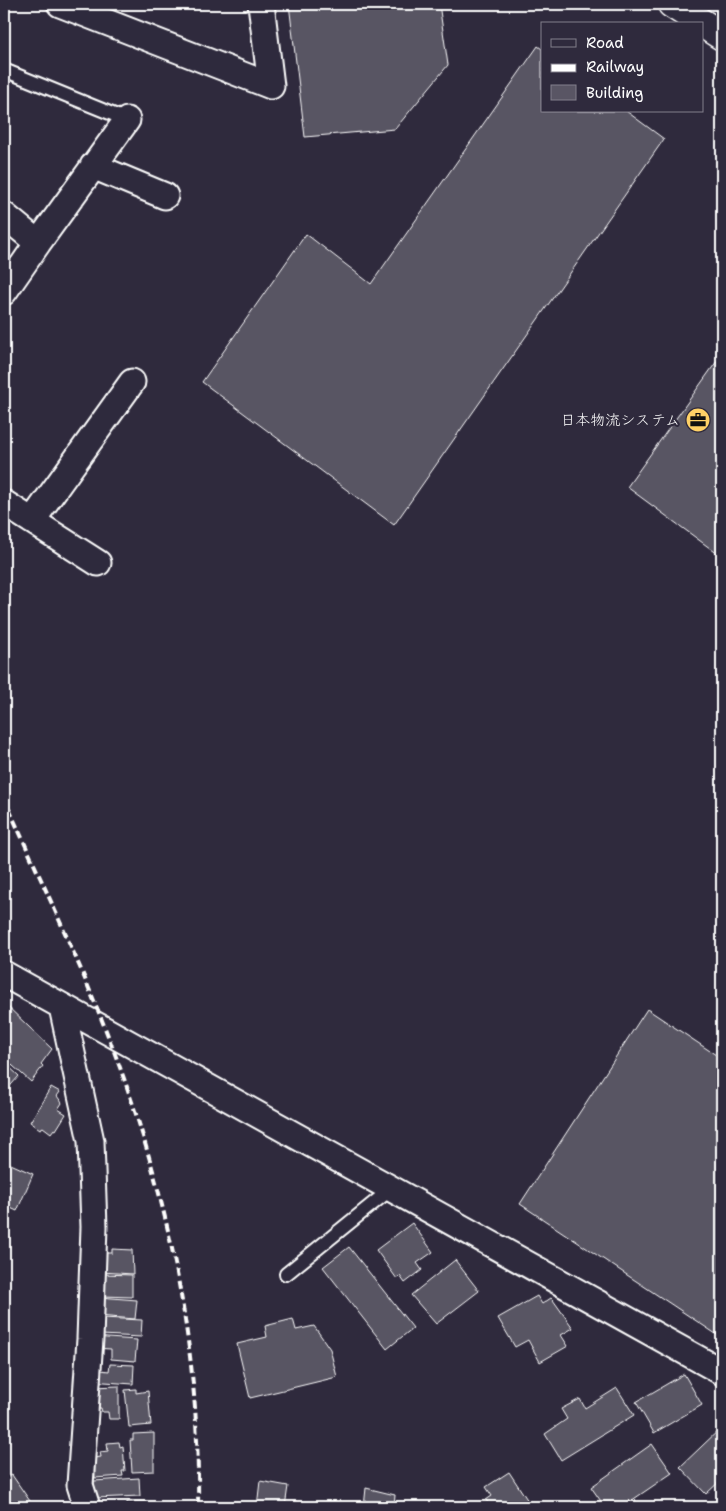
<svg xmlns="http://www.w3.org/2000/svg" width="726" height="1511" font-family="'Shantell Sans','Klee One',sans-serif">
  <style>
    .building { fill: #595564; stroke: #fff }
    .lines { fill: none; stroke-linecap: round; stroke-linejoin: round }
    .service-casing { stroke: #fff; stroke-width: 16 }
    .minor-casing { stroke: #fff; stroke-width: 29 }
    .secondary-casing { stroke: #fff; stroke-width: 31 }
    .service { stroke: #2f2a3d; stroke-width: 12 }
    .minor { stroke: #2f2a3d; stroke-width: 25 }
    .secondary { stroke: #2f2a3d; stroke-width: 28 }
    .rail { stroke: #fff; stroke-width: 4; stroke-dasharray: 8 4; stroke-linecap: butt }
    .labels { text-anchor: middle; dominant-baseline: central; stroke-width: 4.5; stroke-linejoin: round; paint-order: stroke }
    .poi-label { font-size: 15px; fill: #fff; stroke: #2f2a3d; text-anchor: end }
  </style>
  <rect width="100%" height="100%" fill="#2f2a3d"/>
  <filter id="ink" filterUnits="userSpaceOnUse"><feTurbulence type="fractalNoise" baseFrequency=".02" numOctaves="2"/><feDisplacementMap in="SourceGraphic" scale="10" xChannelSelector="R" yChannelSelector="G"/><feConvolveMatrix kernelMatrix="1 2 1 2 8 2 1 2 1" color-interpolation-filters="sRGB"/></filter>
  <g filter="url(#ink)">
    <path class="building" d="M289,4H439L448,65L395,129L305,137Z
      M538,46L542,49V111H626L664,139L394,525L202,382L306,234L371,284Z
      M722,354V557L627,487Z
      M5,1004L52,1049L41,1064L43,1066L31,1082L4,1058Z
      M647,1009L722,1059V1338L520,1204Z
      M4,1062L19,1076L4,1093Z
      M51,1087L60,1092L57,1096L62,1103L58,1109L66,1114L56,1130L54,1129L51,1133L43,1127L40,1129L30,1122Z
      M4,1161L33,1174L17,1211L4,1205Z
      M412,1223L433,1252L417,1263L422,1270L405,1283L400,1276L397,1279L376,1250Z
      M349,1247L413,1328L387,1349L323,1267Z
      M112,1249L132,1250L133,1274L101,1272V1253H112Z
      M455,1260L479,1291L436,1324L411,1295Z
      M103,1274L132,1275V1297L103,1296Z
      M537,1296L542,1304L551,1298L553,1300L573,1328L561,1335L568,1346L540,1362L528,1340L515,1347L498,1318Z
      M99,1297L137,1300L135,1319L98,1316Z
      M102,1318L142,1320L141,1337L101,1335Z
      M293,1319L296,1330L314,1326L330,1349L337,1377L250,1398L237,1344L267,1337L265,1326Z
      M93,1337L137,1340L135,1361L111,1359V1349L93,1348Z
      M110,1364L134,1365L133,1384L91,1381L92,1369L109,1371Z
      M684,1374L702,1405L654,1433L636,1402Z
      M119,1386V1419H109L108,1412H102L101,1408H91L92,1387Z
      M617,1388L634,1415L561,1460L545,1434L567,1419L561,1409L580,1399L585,1408Z
      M136,1389V1393L148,1391L151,1425L129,1427L125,1390Z
      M722,1427V1479L706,1494L680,1467Z
      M154,1433V1471L132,1472L130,1440H133V1434Z
      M119,1442L120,1447L123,1446L125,1471H122L123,1476L95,1478L94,1458L101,1457L100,1452L108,1451L107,1443Z
      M652,1444L672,1473L622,1507H605L591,1487Z
      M509,1472L532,1507H491L486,1500L492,1496L486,1487Z
      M12,1475L32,1504L26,1507H4V1479Z
      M139,1478L140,1496L95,1498L94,1481Z
      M260,1481L288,1486L285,1507H257Z
      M366,1488L395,1495L394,1507H364Z
      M127,1502H146V1507H127Z"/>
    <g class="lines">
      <defs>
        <path id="service" d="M4,70L127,120
          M286,1274L391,1189"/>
        <path id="minor" d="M60,4L271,86L261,4
          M93,166L165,196
          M4,215L38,243L4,292
          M38,243L127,120
          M4,503L98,563
          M32,521L132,382
          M4,974L722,1372
          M62,1007L91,1141L94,1227L90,1339L80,1485L87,1507"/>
        <path id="secondary" d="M672,4L722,36"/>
      </defs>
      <use href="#service" class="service-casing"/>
      <use href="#minor" class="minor-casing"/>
      <use href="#secondary" class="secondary-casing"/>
      <use href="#service" class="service"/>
      <use href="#minor" class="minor"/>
      <use href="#secondary" class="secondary"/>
      <path class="rail" d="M4,798C53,907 106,1016 141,1130C179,1253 200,1379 198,1507"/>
    </g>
  </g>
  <defs>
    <symbol id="office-disc" viewBox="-11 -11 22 22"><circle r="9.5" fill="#ffd166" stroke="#2f2a3d"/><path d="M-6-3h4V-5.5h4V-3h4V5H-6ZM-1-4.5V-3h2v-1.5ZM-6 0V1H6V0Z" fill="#111"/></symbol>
  </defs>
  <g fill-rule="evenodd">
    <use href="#office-disc" x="684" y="406" width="28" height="28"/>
  </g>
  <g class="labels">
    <g class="poi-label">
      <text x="680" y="420">日本物流システム</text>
    </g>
  </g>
  <rect width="726" height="1511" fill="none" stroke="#2f2a3d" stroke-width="20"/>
  <rect x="10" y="10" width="706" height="1491" fill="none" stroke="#fff" stroke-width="2" filter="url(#ink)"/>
  <rect x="541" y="22" width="162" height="90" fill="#2f2a3d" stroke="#827f8b"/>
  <rect x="551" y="39" width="25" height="8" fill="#2f2a3d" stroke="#827f8b"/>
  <text x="586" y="48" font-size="15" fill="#ffffff">Road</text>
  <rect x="551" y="64" width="25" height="8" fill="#ffffff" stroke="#827f8b"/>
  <text x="586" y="72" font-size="15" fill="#ffffff">Railway</text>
  <rect x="551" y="85" width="25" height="15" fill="#595564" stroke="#827f8b"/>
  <text x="586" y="98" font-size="15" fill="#ffffff">Building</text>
</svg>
